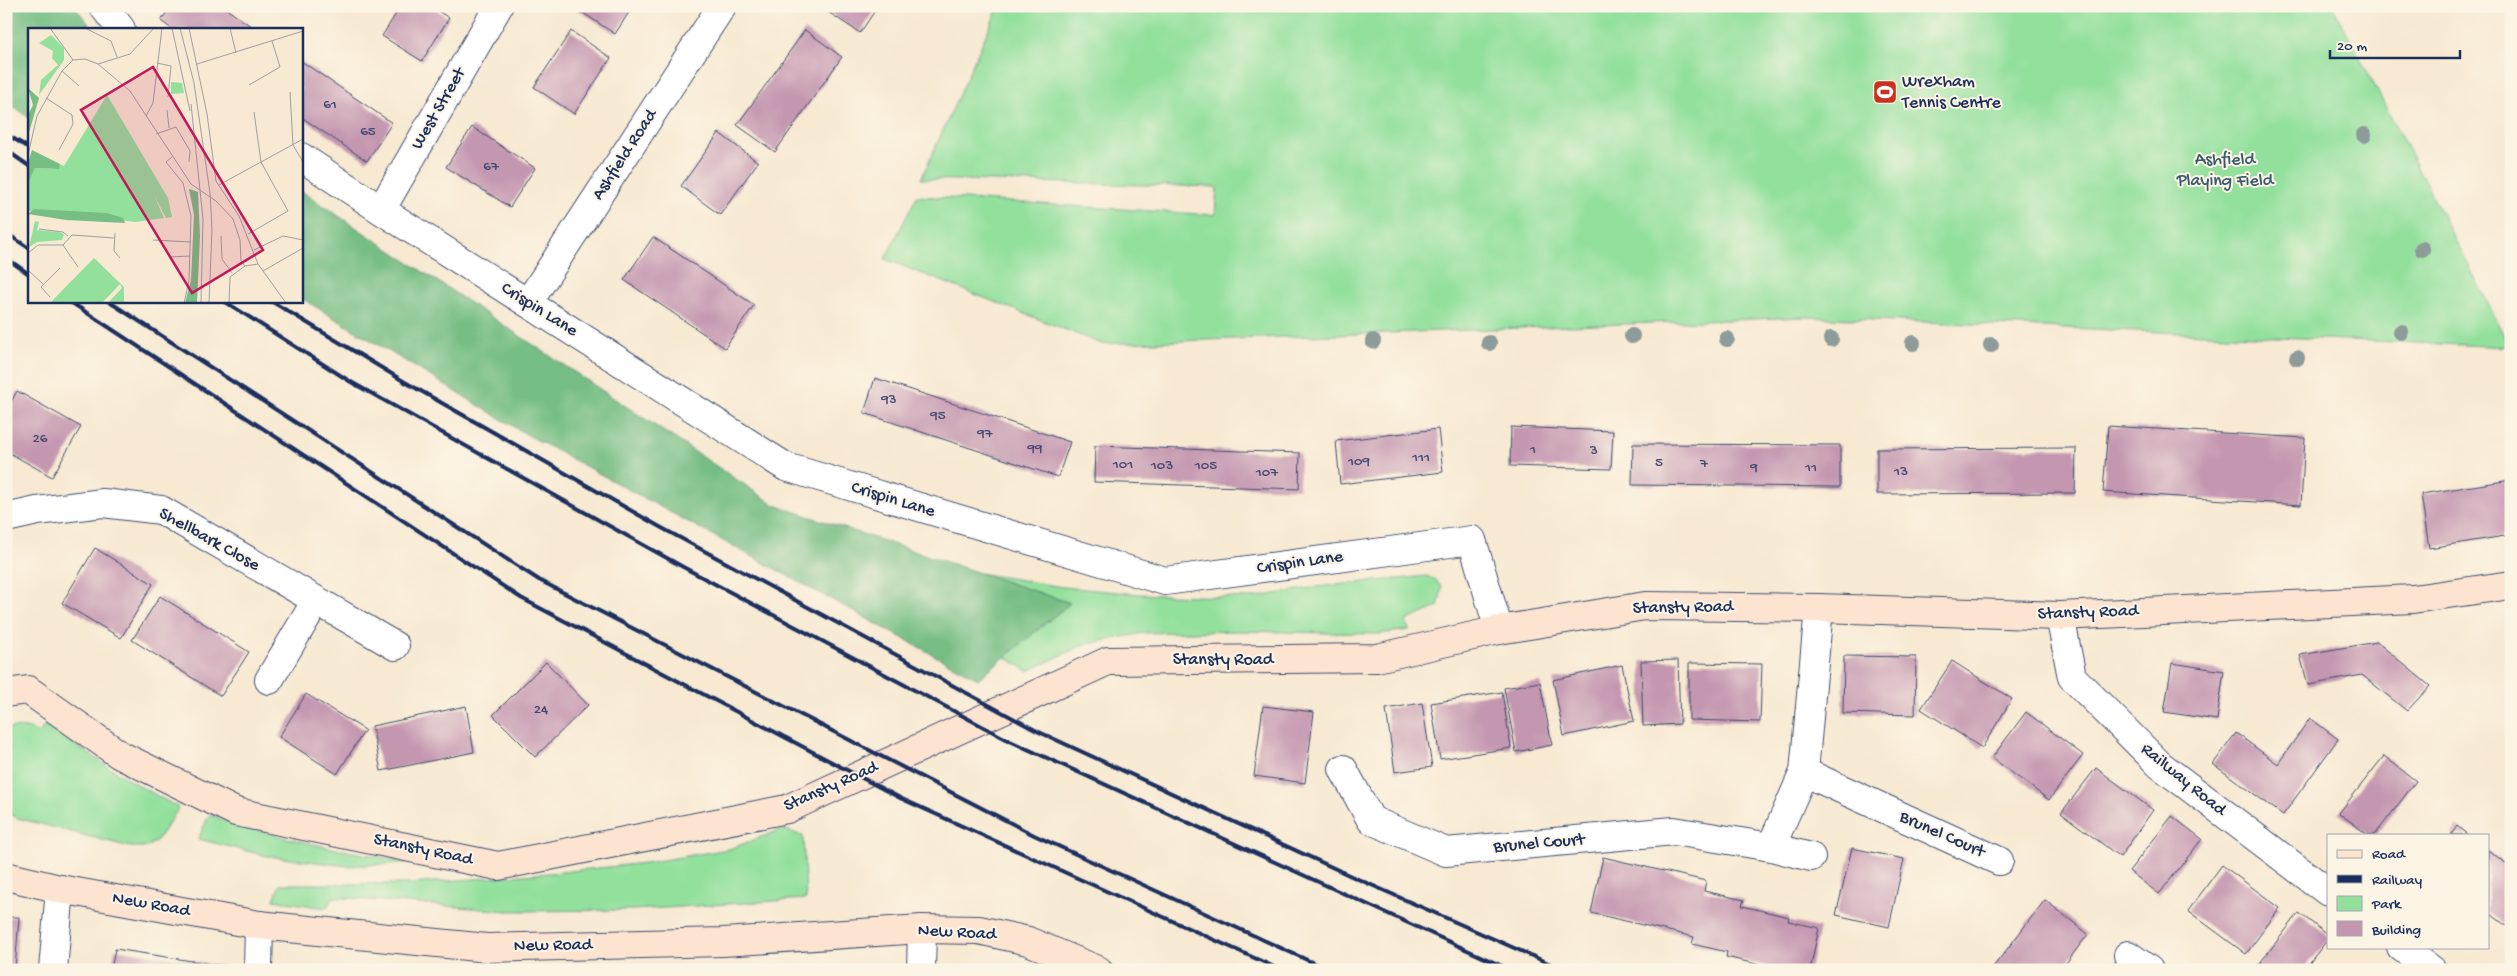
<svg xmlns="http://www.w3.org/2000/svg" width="2517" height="976" font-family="'Gochi Hand',sans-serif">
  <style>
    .green { fill: #93e09d; stroke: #57887e }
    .forest { fill: #76be84; stroke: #487671 }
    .building { fill: #c497b0 }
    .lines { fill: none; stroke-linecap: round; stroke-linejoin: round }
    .minor-casing { stroke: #3c4b6f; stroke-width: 30 }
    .secondary-casing { stroke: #3c4b6f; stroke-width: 30 }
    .minor { stroke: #fff; stroke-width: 28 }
    .secondary { stroke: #fde4d1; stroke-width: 28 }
    .rail { stroke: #1b2f5e; stroke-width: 4 }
    .tree { fill: #8e9b9b }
    .labels { text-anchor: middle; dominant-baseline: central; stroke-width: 4; stroke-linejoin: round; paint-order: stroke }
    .number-label { font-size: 15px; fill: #454972 }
    .poi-label { font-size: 18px; fill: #1b2f5e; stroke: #fcf5e5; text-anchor: start }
    .street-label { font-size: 18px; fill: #1b2f5e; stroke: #fcf5e5 }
    .park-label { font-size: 18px; fill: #395b6e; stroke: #fcf5e5 }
    .inset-road { fill: none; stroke: #9f9fa4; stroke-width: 1 }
    .view { fill: #c2185b; fill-opacity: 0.15; stroke: #c2185b; stroke-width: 2.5 }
    .inset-edge { fill: none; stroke: #1b2f5e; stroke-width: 2.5 }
  </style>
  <rect width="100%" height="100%" fill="#fcf5e5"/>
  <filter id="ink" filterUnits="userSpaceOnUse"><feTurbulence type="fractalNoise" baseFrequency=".02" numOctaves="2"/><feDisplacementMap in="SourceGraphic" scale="10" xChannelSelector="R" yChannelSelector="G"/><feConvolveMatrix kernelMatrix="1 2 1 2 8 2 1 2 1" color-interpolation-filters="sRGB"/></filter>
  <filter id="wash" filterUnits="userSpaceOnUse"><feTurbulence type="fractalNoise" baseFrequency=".0096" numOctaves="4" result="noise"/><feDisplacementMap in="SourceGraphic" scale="20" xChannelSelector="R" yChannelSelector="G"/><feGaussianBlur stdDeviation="1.12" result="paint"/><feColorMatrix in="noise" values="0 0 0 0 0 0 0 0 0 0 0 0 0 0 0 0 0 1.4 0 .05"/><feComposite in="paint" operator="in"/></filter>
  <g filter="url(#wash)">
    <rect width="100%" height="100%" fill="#f7e9d2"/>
    <path class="green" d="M999,6H2333L2511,347L1806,317L1102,344L885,259L917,196L1215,215L1217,187L921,179Z
      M980,573L1062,587L1139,594L1251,598L1316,587L1427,576L1436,580L1442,588L1438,607L1406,621L1409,630L1379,634L1236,631L1143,633L1083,645L1028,671L1005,657L1070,603Z
      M45,725L129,780L179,808L157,840L147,847H130L17,818L6,811V729C19,726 27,727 39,733Z
      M209,815C277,838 346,853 417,862L348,866L267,856L198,839Z
      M783,829L803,836L806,899L633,910L508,911L333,897L326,908L274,900L280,884H409L562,872L645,863L729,849Z"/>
    <path class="forest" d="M6,6H74L93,29H29V118L6,101Z
      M301,191L775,505L1070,603L978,679L526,434L301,298Z"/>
    <g id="blocks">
      <path class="building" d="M171,6H222L255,29H172L161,21Z
        M401,6H430L449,18L422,61L382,36Z
        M578,6H633L615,34L577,9Z
        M819,6H878L860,33Z
        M805,30L842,57L775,152L737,125Z
        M571,31L611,58L574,114L534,87Z
        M301,61L392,123L367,161L301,117Z
        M472,127L535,168L510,207L446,167Z
        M719,133L758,162L720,215L681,186Z
        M653,237L754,305L725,348L624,280Z
        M875,378L1070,442L1058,477L864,413Z
        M17,391L81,427L52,477L6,451V411Z
        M2108,426L2305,438L2301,505L2103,492Z
        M1511,427L1613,431L1611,469L1510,466Z
        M1438,429L1443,472L1340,484L1336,441Z
        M1633,444L1840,445V487L1632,485Z
        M1095,446L1300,453L1299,489L1094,482Z
        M2076,448L2075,493L1877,494V449Z
        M2511,480V535L2429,548L2421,494Z
        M95,548L153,584L121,638L62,603Z
        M160,596L249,652L221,696L132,640Z
        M2377,642L2430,686L2407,711L2362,675L2308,685L2300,655Z
        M1844,656L1916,657L1915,715L1843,713Z
        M1678,660L1680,724L1643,726L1641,661Z
        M1952,661L2012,699L1982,748L1921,709Z
        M546,662L588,705L535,757L493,715Z
        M1689,663L1762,664L1760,722L1689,720Z
        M2172,663L2224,671L2217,720L2164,712Z
        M1622,665L1634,721L1564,736L1553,680Z
        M1540,682L1552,745L1516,752L1504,688Z
        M1502,692L1511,748L1440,759L1431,703Z
        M306,694L365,730L337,774L279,737Z
        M1422,703L1432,767L1395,772L1386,709Z
        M466,706L474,752L381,771L372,726Z
        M1263,706L1314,712L1305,783L1254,776Z
        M2026,712L2083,755L2049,800L1992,758Z
        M2310,718L2338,739L2283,815L2213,764L2236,733L2278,764Z
        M2384,756L2416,781L2375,835H2368L2339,813Z
        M2096,768L2153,810L2120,857L2061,813Z
        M2172,816L2202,839L2159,894L2129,871Z
        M2457,826L2468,835H2451Z
        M1852,848L1904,859L1889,927L1836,915Z
        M2488,850L2511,867V926L2509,928L2488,912Z
        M1603,857L1706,881L1704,891L1744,900L1742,906L1789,917L1788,921L1819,928L1810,970H1768L1769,967L1726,957L1727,952L1692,944L1694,937L1591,913Z
        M2222,865L2280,908L2246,954L2188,911Z
        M2045,900L2088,934L2061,970H1991Z
        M2299,913L2328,935V939L2304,970H2258L2256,968Z
        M6,917H19L15,970H6Z
        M115,949L237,968L236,970H111Z"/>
    </g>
  </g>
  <g filter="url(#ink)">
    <use href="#blocks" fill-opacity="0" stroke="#3c4b6f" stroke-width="1"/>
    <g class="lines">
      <defs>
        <path id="minor" d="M103,6L121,29
          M301,157L381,210L786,467L1165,581L1472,540L1499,630
          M381,210L498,7
          M528,303L722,6
          M6,518L37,511L103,503L161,510L395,646
          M2060,616L2072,677L2160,765L2328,892
          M269,680L316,601
          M1343,769L1371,820L1446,852L1674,831L1771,847L1804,772L1819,608
          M1804,772L1999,861
          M1771,847L1811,857
          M2401,947L2432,970
          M2128,955L2149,970
          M53,970L60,889
          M258,970L259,925
          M921,970L922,929"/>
        <path id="secondary" d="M6,693L28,690L120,755L236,812L498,866L787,809L1108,661L1377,658L1499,630L1645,606L1819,608L2060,616L2413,599L2511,585
          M6,876L60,889L259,925L487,948L723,942L922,929L979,930L1028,941L1098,970"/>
      </defs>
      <use href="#minor" class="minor-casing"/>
      <use href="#secondary" class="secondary-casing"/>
      <use href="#minor" class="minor"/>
      <use href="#secondary" class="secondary"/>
      <path class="rail" d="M6,134L29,148
        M6,150L29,166
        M6,233L29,248
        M6,258L29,274
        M69,301L521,598L900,798L1281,970
        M108,301L539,580L1034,835L1329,970
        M224,301L351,382L683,567L1010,741L1511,970
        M271,301L405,382L660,527L1037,731L1351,876L1564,970"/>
    </g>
    <g class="tree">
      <circle cx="2364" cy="135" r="8"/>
      <circle cx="2422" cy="249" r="8"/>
      <circle cx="2401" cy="332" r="8"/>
      <circle cx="1632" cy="336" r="8"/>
      <circle cx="1727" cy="339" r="8"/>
      <circle cx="1831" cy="339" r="8"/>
      <circle cx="1373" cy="341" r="8"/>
      <circle cx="1489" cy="343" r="8"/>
      <circle cx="1913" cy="343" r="8"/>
      <circle cx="1991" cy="345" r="8"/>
      <circle cx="2297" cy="358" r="8"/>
    </g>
  </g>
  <defs>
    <symbol id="stadium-square" viewBox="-11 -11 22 22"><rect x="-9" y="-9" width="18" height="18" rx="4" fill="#c8321e" stroke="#fcf5e5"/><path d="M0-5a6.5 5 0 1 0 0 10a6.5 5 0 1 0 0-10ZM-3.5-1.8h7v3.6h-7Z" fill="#fff"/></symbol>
  </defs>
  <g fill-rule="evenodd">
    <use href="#stadium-square" x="1871" y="78" width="28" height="28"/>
  </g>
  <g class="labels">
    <g class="number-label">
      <text x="330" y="105">61</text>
      <text x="368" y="132">65</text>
      <text x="491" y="167">67</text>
      <text x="889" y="400">93</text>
      <text x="938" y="416">95</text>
      <text x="985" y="434">97</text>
      <text x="40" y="439">26</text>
      <text x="1035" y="449">99</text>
      <text x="1533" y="450">1</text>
      <text x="1594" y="451">3</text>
      <text x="1421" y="458">111</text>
      <text x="1359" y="462">109</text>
      <text x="1659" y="463">5</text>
      <text x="1704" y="464">7</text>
      <text x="1123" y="465">101</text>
      <text x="1162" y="466">103</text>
      <text x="1206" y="466">105</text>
      <text x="1754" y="468">9</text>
      <text x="1811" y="468">11</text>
      <text x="1901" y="472">13</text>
      <text x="1267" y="473">107</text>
      <text x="541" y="710">24</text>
    </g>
    <g class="poi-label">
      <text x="1902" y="82">Wrexham<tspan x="1902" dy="21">Tennis Centre</tspan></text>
    </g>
    <g class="street-label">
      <text transform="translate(439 109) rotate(-60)">West Street</text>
      <text transform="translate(625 155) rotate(-57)">Ashfield Road</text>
      <text transform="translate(539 310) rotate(32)">Crispin Lane</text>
      <text transform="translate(893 500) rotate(17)">Crispin Lane</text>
      <text transform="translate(209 540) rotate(29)">Shellbark Close</text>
      <text transform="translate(1300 563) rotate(-8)">Crispin Lane</text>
      <text transform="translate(1683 608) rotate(-1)">Stansty Road</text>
      <text transform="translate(2088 613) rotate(-2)">Stansty Road</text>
      <text x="1223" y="660">Stansty Road</text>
      <text transform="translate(2183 780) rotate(39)">Railway Road</text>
      <text transform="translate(831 787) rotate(-24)">Stansty Road</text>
      <text transform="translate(1942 835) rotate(24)">Brunel Court</text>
      <text transform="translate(1539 844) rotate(-5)">Brunel Court</text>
      <text transform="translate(423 850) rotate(12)">Stansty Road</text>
      <text transform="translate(151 905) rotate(10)">New Road</text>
      <text transform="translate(957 933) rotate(3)">New Road</text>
      <text transform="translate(553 946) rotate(-1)">New Road</text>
    </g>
    <g class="park-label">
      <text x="2225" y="160">Ashfield<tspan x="2225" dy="21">Playing Field</tspan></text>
    </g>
  </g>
  <g transform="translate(28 28)">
    <rect width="275" height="275" fill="#f7e9d2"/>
    <path d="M23,7L36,20V32L11,67L13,52L30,37L24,30L25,23L11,15ZM143,54L154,55L156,65L143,66ZM79,67L140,170L144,189L138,190L126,167L136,190L107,194L25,183H0V156L7,140L30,141L32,136L36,138ZM7,193L11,194L9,202L31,204L36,206L34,212L9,214L1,219ZM66,230L96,259V275H80L94,260L92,256L74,275H22Z" fill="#93e09d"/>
    <path d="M0,60L11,70L0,108V87L5,77ZM4,122L32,136L31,141L7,140L0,156V135ZM161,161L170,164L172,208L169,275H157L163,252L166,187ZM6,181L79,185L95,190L97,195L38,192L0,186Z" fill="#76be84"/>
    <path class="inset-road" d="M22,0L45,32M57,0L83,13L89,29M144,0L162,83M152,0L166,55L182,165L184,201L181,275M161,0L179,86L188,153L211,188L230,236L258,275M202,0L208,25M129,35L143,38L140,69M70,36L102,26L126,0M169,36L275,3M34,43L51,58M221,57L252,39L244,13M262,64L265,117L275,134M18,70L44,87L45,96L31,122M163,76L175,191L173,275M139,82L141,100M118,88L125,75L134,0M128,106L148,99L162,123L161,134M0,127L9,88L34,43L45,32L57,31L70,36L102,63L163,156L188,173L205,191L212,212L213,233L217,238L230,236M144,129L138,134L155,155L163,188L161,253L156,275M191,157L275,111M11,201L35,204L40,208M87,205L86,223L92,230M220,206L260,183L233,134L226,84M193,208L194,231L204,245M125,212L163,214M35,217L50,239M226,222L255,208L275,212M0,225L10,217H35L44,207L86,210M142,229L162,228M0,242L16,257M235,243L275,220M22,269L13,259L32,240M201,275L202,249L217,238"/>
    <path class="view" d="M125,39L235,222L164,265L53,82Z"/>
    <rect width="275" height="275" class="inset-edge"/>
  </g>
  <rect width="2517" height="976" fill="none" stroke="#fcf5e5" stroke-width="25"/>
  <rect x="2327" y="834" width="162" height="115" fill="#fcf5e5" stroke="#a2a6af"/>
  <rect x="2337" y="850" width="25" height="8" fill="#fde4d1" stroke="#a2a6af"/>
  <text x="2372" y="858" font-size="15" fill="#1b2f5e">Road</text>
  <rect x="2337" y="875" width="25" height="8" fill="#1b2f5e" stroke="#a2a6af"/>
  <text x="2372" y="884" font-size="15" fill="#1b2f5e">Railway</text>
  <rect x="2337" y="896" width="25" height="15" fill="#93e09d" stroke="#a2a6af"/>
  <text x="2372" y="908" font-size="15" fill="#1b2f5e">Park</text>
  <rect x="2337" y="921" width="25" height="15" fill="#c497b0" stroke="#a2a6af"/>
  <text x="2372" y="934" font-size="15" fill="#1b2f5e">Building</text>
  <path d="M2330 50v8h130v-8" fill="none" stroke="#1b2f5e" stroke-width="2.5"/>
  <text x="2337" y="50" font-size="15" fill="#1b2f5e" stroke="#fcf5e5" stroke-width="4" paint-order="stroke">20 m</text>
</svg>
